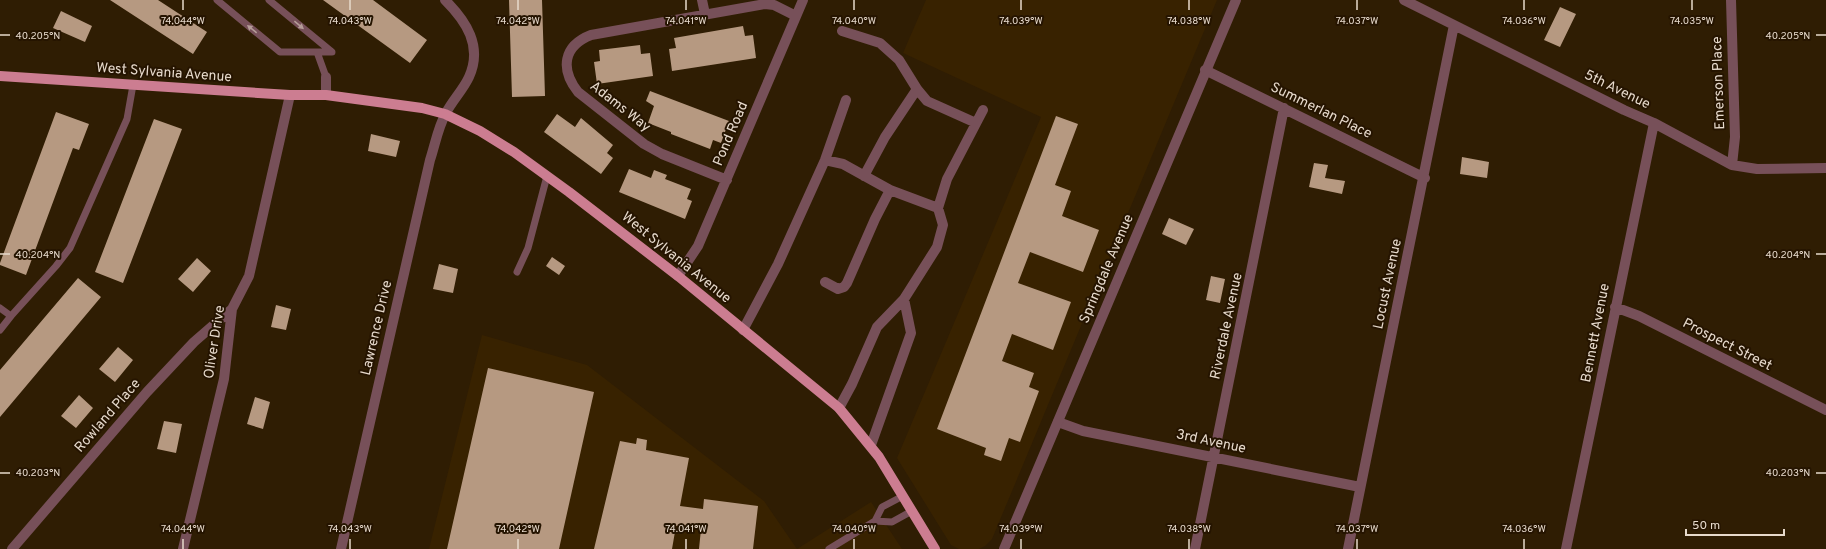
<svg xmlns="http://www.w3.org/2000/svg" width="1826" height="549" font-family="Overpass,sans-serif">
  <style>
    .built { fill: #382200 }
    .building { fill: #b69981 }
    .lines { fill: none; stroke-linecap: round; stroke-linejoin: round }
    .service { stroke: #775059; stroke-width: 7 }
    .minor { stroke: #775059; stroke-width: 10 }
    .tertiary { stroke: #775059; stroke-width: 10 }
    .primary { stroke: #cc7d91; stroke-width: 10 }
    .oneway { fill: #b59c98 }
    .ticks { fill: none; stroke: #e7dacc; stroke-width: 1.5 }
    .labels { text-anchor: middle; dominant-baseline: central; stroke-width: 4; stroke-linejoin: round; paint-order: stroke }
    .street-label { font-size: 14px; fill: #e7dacc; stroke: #251400 }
    .ticks-label { font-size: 10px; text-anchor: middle; fill: #e7dacc; stroke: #251400; stroke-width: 4; stroke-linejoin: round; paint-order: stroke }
  </style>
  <rect width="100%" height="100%" fill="#2f1d03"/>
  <path class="built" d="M926,0H1217L992,539L985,546L979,549H959L951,545L897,458L1041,117L903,53Z
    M482,335L587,365L764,501L797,549L871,502L902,549H429Z"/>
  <path class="building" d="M110,0H158L207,32L193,54Z
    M323,0H373L427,40L410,63Z
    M509,0H542L545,96L512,97Z
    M1560,7L1576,14L1560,47L1544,40Z
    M61,11L92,26L85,42L53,28Z
    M743,26L745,36L753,35L756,58L672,71L669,49L676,48L674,38Z
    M640,45L641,54L650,53L653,76L597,84L594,62L600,61L599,50Z
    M650,91L729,121L721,143L713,140L710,149L671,134V132L648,123L654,106L646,101Z
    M56,112L89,124L79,150L73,148L26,275L0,265V263Z
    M557,114L575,127L581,118L613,145L607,153L613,158L601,174L544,132Z
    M1056,116L1078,124L1055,185L1071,191L1062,216L1099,230L1083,272L1030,252L1018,283L1071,302L1053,350L1012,334L1002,361L1034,373L1029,387L1039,391L1020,442L1009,438L1001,461L984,455L986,448L937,429Z
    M154,119L182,129L123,283L95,272Z
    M371,134L400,141L396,157L368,151Z
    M1462,157L1489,162L1487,178L1460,174Z
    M1314,163L1328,165L1325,178L1345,181L1342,194L1309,187Z
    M629,169L651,178L654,170L667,175L665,179L691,189L687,199L692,201L685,219L619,192Z
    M1169,218L1194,229L1186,245L1162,234Z
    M552,257L565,266L559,275L546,266Z
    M197,258L211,271L193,292L178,279Z
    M439,264L458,269L453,293L433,289Z
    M1211,276L1225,279L1220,303L1206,300Z
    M78,278L101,297L0,417V370Z
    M276,305L291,309L286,330L271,327Z
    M118,347L133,360L115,382L99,369Z
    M488,368L594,392L559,549H447Z
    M79,395L93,408L76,428L61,416Z
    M255,397L270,402L263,429L247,424Z
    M164,421L182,424L176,453L157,449Z
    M637,438L647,440L646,450L689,458L680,506L703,509L704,499L758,506L753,549H699L701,529L676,526L672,549H594L620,441L636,444Z"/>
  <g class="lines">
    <path class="service" d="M217,0L280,52H332L269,0
      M317,52L326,77
      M517,272L528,248L547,176
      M0,308L11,316L0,330
      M11,316L56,266L70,248L127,119L133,85
      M903,496L882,507L875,521L892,522L912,511
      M829,549L875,521"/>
    <path class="minor" d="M702,0L705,14
      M1404,0L1624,110L1654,123L1732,165L1757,169L1826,168
      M1731,0L1735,137L1732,165
      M842,31L880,43L899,60L917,89L927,101L976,123
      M1205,70L1425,178
      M326,77V95
      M825,160L843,164L890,190L938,208L943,225L937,247L904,299L877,327L852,384L839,408
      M864,176L885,137L917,89
      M727,180L662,154L644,144L578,92C560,69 563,46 591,35L765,4L774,5L796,16
      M938,208L947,179L983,110
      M678,276L698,246L803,0
      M825,282L838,289L844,287L847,283L875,219L890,190
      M1615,307L1639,316L1826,410
      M743,330L778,264L825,160L846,100
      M1058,422L1083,431L1360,487
      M871,445L911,333L904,299
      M12,549L147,392L194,342L232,309
      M183,549L224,379L232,309L249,276L290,95
      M341,549L430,160C435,145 438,127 446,113C452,101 463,90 469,77C483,46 466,21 445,0
      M1195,549L1284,108
      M1348,549L1454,25
      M1566,549L1654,123"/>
    <path class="tertiary" d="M1004,549L1236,0"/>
    <path class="primary" d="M0,76L290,95H326L422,108L445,114L480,131L514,152L569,192L678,276L839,408L879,457L935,549"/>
  </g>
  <defs><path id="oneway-solid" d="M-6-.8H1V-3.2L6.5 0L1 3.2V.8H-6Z"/></defs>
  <g class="oneway">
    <use href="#oneway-solid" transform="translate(299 25) rotate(40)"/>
    <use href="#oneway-solid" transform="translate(252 29) rotate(-141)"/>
  </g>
  <path class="ticks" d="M183,0V10M350,0V10M518,0V10M686,0V10M854,0V10M1021,0V10M1189,0V10M1357,0V10M1524,0V10M1692,0V10M0,35H10M1816,35H1826M0,254H10M1816,254H1826M0,473H10M1816,473H1826M183,539V549M350,539V549M518,539V549M686,539V549M854,539V549M1021,539V549M1189,539V549M1357,539V549M1524,539V549"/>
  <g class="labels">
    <g class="street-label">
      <text transform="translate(164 73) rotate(4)">West Sylvania Avenue</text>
      <text transform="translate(1719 83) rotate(-92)">Emerson Place</text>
      <text transform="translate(1617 90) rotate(26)">5th Avenue</text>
      <text transform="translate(620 107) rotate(38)">Adams Way</text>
      <text transform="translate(1321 111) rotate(26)">Summerlan Place</text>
      <text transform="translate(731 134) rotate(-67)">Pond Road</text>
      <text transform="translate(676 258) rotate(39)">West Sylvania Avenue</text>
      <text transform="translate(1107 269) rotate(-67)">Springdale Avenue</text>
      <text transform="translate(1388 284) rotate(-78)">Locust Avenue</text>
      <text transform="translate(1227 326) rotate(-78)">Riverdale Avenue</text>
      <text transform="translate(377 328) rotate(-77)">Lawrence Drive</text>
      <text transform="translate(1596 333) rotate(-79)">Bennett Avenue</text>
      <text transform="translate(215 342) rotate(-81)">Oliver Drive</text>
      <text transform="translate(1727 345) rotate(27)">Prospect Street</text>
      <text transform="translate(108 416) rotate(-49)">Rowland Place</text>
      <text transform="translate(1211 442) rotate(12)">3rd Avenue</text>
    </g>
  </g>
  <g class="ticks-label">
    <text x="183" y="24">74.044°W</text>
    <text x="350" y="24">74.043°W</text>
    <text x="518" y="24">74.042°W</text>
    <text x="686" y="24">74.041°W</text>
    <text x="854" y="24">74.040°W</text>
    <text x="1021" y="24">74.039°W</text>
    <text x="1189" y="24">74.038°W</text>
    <text x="1357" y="24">74.037°W</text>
    <text x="1524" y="24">74.036°W</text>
    <text x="1692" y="24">74.035°W</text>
    <text x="38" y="39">40.205°N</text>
    <text x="1788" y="39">40.205°N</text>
    <text x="38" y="258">40.204°N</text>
    <text x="1788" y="258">40.204°N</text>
    <text x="38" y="476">40.203°N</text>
    <text x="1788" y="476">40.203°N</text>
    <text x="183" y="532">74.044°W</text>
    <text x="350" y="532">74.043°W</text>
    <text x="518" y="532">74.042°W</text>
    <text x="686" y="532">74.041°W</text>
    <text x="854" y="532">74.040°W</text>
    <text x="1021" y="532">74.039°W</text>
    <text x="1189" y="532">74.038°W</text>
    <text x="1357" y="532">74.037°W</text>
    <text x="1524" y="532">74.036°W</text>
  </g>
  <path d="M1686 529v6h98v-6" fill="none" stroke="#e7dacc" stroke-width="2"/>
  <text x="1692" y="529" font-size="12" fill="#e7dacc" stroke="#251400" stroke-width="3" paint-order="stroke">50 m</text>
</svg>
